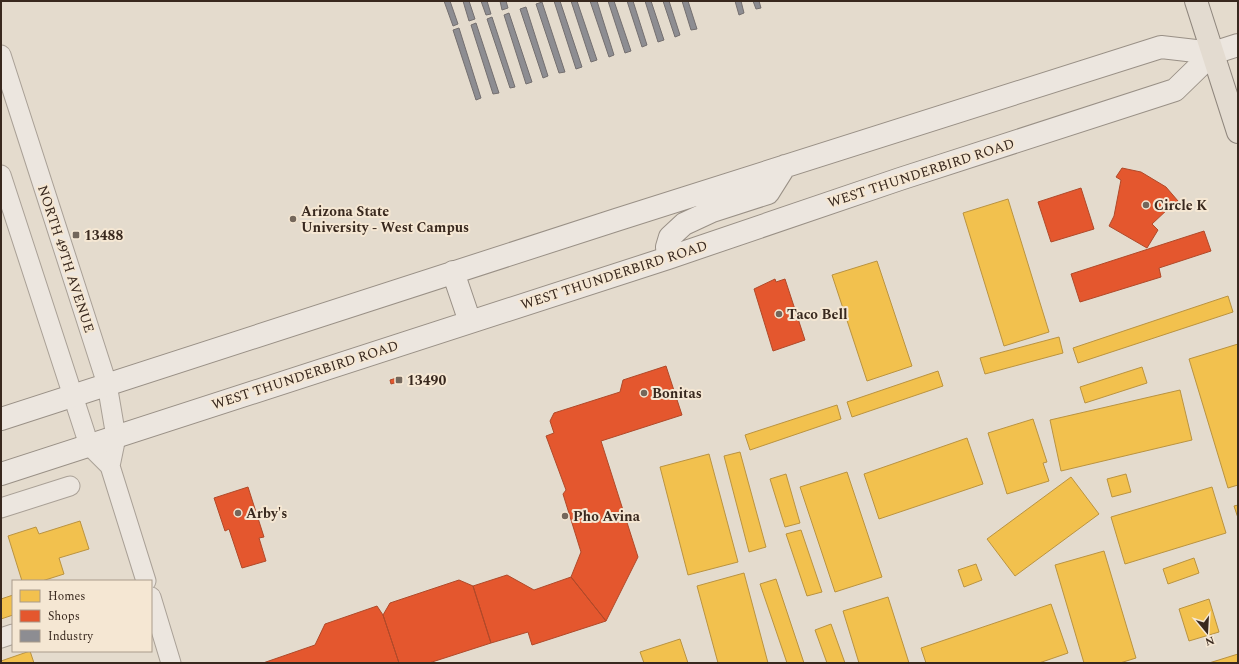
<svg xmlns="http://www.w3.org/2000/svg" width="1239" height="664" font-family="Spectral,serif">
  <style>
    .homes { fill: #f2c14e; stroke: #ba9340 }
    .shops { fill: #e4572e; stroke: #b04929 }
    .industry { fill: #8d8d92; stroke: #746f6f }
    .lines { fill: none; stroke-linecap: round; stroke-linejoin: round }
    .minor-casing { stroke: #a9a096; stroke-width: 21 }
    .secondary-casing { stroke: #999086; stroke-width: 24 }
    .primary-casing { stroke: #8f867d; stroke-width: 24 }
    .minor { stroke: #ece6df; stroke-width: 19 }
    .secondary { stroke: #ece6df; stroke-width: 22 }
    .primary { stroke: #e3dbd0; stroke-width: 22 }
    .poi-dot { fill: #74675b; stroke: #f5e7d3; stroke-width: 1.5 }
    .labels { text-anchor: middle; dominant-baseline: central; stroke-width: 4; stroke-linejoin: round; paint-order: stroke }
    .street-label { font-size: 14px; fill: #38281e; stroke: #f5e7d3 }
    .poi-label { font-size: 14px; font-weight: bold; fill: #38281e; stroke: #f5e7d3; text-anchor: start }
  </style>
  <rect width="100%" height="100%" fill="#e4dbcd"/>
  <path class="homes" d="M1008,199L1049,332L1004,346L963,213Z
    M877,261L912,366L867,381L832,275Z
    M1228,296L1233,312L1078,363L1073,348Z
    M1059,337L1063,353L985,374L980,358Z
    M1238,344V485L1228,488L1189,359Z
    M1142,367L1147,383L1085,403L1080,387Z
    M938,371L943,386L852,417L847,402Z
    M1180,390L1192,440L1061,471L1050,420Z
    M837,405L841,419L750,450L745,435Z
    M1033,419L1047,462L1043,463L1049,481L1007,494L988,433Z
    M967,438L983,484L879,519L864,474Z
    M740,452L766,547L749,552L724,456Z
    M709,454L738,562L688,575L660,467Z
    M847,472L882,577L835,592L800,487Z
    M786,474L800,523L785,527L770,479Z
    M1126,474L1131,492L1112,497L1107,479Z
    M1071,477L1099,514L1015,576L987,539Z
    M1212,487L1226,533L1125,564L1111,517Z
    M1238,505V518L1234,506Z
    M80,521L89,549L59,558L64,574L42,581H22L8,536L36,527L39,534Z
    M801,530L822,592L807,596L786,534Z
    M1104,551L1136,658L1120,663H1084L1055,565Z
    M1194,558L1199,573L1168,584L1163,569Z
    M976,564L982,580L964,587L958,570Z
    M744,573L768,663H718L697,586Z
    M776,579L804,663H787L760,584Z
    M13,595V615L1,619V599Z
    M888,597L909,663H859L843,611Z
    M1209,599L1219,632L1189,641L1179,609Z
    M1051,604L1068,653L1039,663H926L921,648Z
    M831,624L845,663H827L815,630Z
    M680,639L688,663H644L640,652Z
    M30,651L34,663H1V661Z
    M1238,654V663H1209Z"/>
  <path class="shops" d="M1122,168L1141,172L1166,187L1178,201L1174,210L1169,208L1152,224L1158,230L1147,248L1109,226L1114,216L1121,180L1116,177Z
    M1081,188L1094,229L1051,242L1038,202Z
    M1204,231L1211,251L1159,268L1161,277L1080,302L1071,274Z
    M775,279L776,282L785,279L805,340L773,351L754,289Z
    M666,366L682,415L601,441L638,557L606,621L571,577L581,552L563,494L566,490L546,436L554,433L550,421L554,413L620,392L623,380Z
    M400,377L401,381L391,384L390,380Z
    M248,487L264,537L259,538L266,561L242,568L229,529L225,531L214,498Z
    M507,575L534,590L571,577L606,621L532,645L528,632L491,643L473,586Z
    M459,580L473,586L491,643L429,663H399L383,615L390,603Z
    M377,606L383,615L399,663H263L315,645L325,624Z"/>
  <path class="industry" d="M444,1H450L458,24L453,26Z
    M463,1H469L475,19L469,21Z
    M481,1H487L491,14L486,15Z
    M500,1H506L508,8L502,10Z
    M554,1H560L582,67L576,69Z
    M571,1H577L597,60L591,62Z
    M590,1H597L614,55L609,57Z
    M608,1H614L631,51L625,53Z
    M627,1H633L647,45L642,47Z
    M645,1H651L664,40L658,42Z
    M663,1H669L680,35L675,37Z
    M682,1H688L697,29L691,30Z
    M735,1H741L744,13L739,15Z
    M753,1H759L761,8L756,9Z
    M542,2L565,72L559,73L536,4Z
    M526,7L548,76L543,78L520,9Z
    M509,13L532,82L526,84L504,15Z
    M492,17L515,87L510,88L487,19Z
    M476,23L499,93L493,94L471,25Z
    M459,28L481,98L476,100L453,30Z"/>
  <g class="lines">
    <defs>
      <path id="minor" d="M1,55L107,384L116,437L110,466
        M1,175L89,445L110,466L146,581
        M1,508L70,486
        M151,597L171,663
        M1,638L13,634"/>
      <path id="secondary" d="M668,258L667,247L670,237L684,224L712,211L768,193L785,166
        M453,272L470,322
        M1,419L616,220L1161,47L1213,53
        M1,474L668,258L900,179L1175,90L1213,53L1238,45"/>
      <path id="primary" d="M1196,1L1238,132"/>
    </defs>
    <use href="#minor" class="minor-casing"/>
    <use href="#secondary" class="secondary-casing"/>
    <use href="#primary" class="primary-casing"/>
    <use href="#minor" class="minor"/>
    <use href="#secondary" class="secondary"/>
    <use href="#primary" class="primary"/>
  </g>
  <g class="poi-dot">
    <circle cx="1146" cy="205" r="4"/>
    <circle cx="293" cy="219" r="4"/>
    <rect x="72" y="231" width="8" height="8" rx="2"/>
    <circle cx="779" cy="314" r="4"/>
    <rect x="395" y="376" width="8" height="8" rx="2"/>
    <circle cx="644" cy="393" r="4"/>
    <circle cx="238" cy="513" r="4"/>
    <circle cx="565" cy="516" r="4"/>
  </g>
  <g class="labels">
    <g class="street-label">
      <text transform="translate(921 173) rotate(-18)">WEST THUNDERBIRD ROAD</text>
      <text transform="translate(66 259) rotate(72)">NORTH 49TH AVENUE</text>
      <text transform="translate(614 275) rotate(-18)">WEST THUNDERBIRD ROAD</text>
      <text transform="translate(305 375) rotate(-18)">WEST THUNDERBIRD ROAD</text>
    </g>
    <g class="poi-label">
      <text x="1154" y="205">Circle K</text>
      <text x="301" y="211">Arizona State<tspan x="301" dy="16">University - West Campus</tspan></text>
      <text x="84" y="235">13488</text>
      <text x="787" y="314">Taco Bell</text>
      <text x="407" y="380">13490</text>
      <text x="652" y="393">Bonitas</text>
      <text x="246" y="513">Arby's</text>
      <text x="573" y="516">Pho Avina</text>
    </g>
  </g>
  <rect width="1239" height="664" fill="none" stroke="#38281e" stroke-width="4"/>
  <rect x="12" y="580" width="140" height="72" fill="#f5e7d3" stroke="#a99b8b"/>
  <rect x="20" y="590" width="20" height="12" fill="#f2c14e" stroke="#a99b8b"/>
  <text x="48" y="600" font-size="12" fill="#38281e">Homes</text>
  <rect x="20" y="610" width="20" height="12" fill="#e4572e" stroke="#a99b8b"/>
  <text x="48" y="620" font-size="12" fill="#38281e">Shops</text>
  <rect x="20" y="630" width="20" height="12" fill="#8d8d92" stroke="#a99b8b"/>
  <text x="48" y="640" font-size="12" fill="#38281e">Industry</text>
  <g transform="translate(1207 632) rotate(162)" stroke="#f5e7d3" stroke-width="3" paint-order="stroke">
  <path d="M0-3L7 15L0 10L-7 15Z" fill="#38281e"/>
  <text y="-6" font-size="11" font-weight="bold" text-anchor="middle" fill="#38281e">N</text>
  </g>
</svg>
